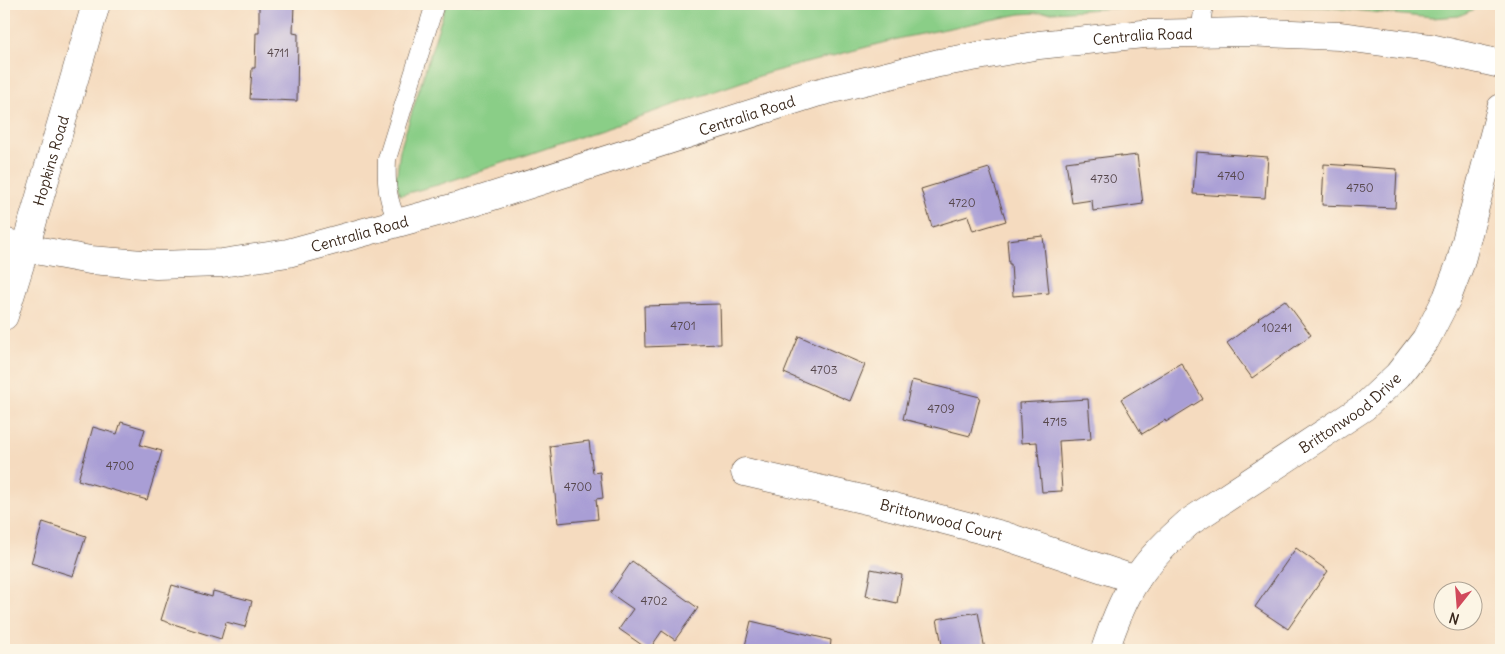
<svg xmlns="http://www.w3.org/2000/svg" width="1505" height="654" font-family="Delius,sans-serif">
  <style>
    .green { fill: #8ace87; stroke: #627c52 }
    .building { fill: #a99ed5 }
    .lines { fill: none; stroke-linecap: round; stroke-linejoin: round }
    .lane-casing { stroke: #574536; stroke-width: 19 }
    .street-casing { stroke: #574536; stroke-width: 29 }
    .secondary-casing { stroke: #574536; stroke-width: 29 }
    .lane { stroke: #fff; stroke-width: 18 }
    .street { stroke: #fff; stroke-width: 28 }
    .secondary { stroke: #fff; stroke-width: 28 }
    .labels { text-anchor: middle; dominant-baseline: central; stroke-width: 4; stroke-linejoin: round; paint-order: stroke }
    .number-label { font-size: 12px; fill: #56474c }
    .street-label { font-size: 15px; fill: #3b2a1e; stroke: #fcf5e5 }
  </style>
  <rect width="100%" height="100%" fill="#fcf5e5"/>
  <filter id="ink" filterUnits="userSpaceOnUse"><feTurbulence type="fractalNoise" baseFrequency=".02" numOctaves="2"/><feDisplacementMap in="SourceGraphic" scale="10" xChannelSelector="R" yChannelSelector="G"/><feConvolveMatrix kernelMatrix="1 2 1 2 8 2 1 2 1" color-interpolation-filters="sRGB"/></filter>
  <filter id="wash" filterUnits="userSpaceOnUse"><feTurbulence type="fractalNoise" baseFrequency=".0096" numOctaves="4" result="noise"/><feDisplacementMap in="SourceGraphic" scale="20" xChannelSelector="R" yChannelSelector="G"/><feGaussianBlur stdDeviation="1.12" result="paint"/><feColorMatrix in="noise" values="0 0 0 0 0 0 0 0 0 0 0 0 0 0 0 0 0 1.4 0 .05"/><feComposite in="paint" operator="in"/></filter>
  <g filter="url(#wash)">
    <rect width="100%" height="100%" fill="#f5dbbf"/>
    <path class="green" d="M446,4H1485L1459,16L1432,18L1324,7L1165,5L1020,14L901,38L768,73L441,184L400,195L396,181L400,150Z"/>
    <g id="blocks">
      <path class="building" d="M259,4H294L293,33L298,34L297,101L250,99L252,68H255L256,33H259Z
        M1196,152L1268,157L1265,198L1193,194Z
        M1121,155V157L1137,155L1143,204L1093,211L1092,200L1072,203L1066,162Z
        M1324,164L1397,169L1395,208L1322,205Z
        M989,168L1006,221L973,231L968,216L932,227L921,189Z
        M1043,236L1049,293L1013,296L1011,264H1009L1007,240Z
        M1285,300L1311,335L1252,378L1227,343L1259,319L1258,318Z
        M720,304L721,344L645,347L644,306Z
        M799,336L865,365L850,401L784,373Z
        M1181,363L1203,399L1166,422L1165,420L1142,434L1121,399Z
        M912,380L980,397L970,436L903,419Z
        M1088,399L1091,439L1059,441L1062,491L1042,492L1037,442L1021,443L1019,403Z
        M121,422L145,429L140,445L162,451L147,500L78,480L93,427L117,434Z
        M589,441L593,473L600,472L603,498L596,499L598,519L558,523L550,446Z
        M43,522L86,536L73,576L31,563Z
        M1296,548L1328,571L1288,629L1255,607Z
        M632,561L698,608L675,640L662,631L649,650L619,629L633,609L610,593Z
        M871,569L902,575L897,603L866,596Z
        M172,585L212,597L213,591L252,601L245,627L226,622L221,639L161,620Z
        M978,612L985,650H943L937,619Z
        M751,621L831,640L830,650H744Z"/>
    </g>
  </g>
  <g filter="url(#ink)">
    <use href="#blocks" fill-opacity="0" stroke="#574536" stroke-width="1"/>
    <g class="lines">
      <defs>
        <path id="lane" d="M1200,32L1204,4
          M398,222C387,200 386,184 387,159L435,4"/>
        <g id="street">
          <path id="s1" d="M25,248L96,4"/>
          <path id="s2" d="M745,472L875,502L1002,535L1136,580"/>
          <path id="s3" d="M1105,650C1113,626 1122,601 1136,580C1150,558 1169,540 1188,523L1364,407L1398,375L1426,339L1447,298L1460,264L1501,108"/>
        </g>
        <g id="secondary">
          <path id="s4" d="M4,242L25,248L90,260L156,265L222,263L288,253L474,202L816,93L939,63L1039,45L1143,34L1243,32L1339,36L1430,48L1501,64"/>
          <path d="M4,316L25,248"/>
        </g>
      </defs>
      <use href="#lane" class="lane-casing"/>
      <use href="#street" class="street-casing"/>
      <use href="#secondary" class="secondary-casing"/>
      <use href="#lane" class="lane"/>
      <use href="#street" class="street"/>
      <use href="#secondary" class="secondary"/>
    </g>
  </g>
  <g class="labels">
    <g class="number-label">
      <text x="278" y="52">4711</text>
      <text x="1231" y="175">4740</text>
      <text x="1104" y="178">4730</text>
      <text x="1360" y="187">4750</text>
      <text x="962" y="202">4720</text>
      <text x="683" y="325">4701</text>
      <text x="1277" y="327">10241</text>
      <text x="824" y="369">4703</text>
      <text x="941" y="408">4709</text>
      <text x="1055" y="421">4715</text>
      <text x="120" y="465">4700</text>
      <text x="578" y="486">4700</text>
      <text x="654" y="600">4702</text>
    </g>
    <g class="street-label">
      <text stroke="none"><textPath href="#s4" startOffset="1171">Centralia Road</textPath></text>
      <text stroke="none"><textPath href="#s4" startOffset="766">Centralia Road</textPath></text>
      <text stroke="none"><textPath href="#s1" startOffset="91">Hopkins Road</textPath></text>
      <text stroke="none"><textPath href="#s4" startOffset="361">Centralia Road</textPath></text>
      <text stroke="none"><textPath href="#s3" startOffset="350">Brittonwood Drive</textPath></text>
      <text stroke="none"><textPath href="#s2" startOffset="202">Brittonwood Court</textPath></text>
    </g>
  </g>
  <rect width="1505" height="654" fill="none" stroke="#fcf5e5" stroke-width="20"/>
  <g transform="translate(1458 606) rotate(197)"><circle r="24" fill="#fcf5e5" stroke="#afa495"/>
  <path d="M0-4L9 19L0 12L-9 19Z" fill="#d1495b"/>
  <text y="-8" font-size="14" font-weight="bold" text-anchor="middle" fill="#3b2a1e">N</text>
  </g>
</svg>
